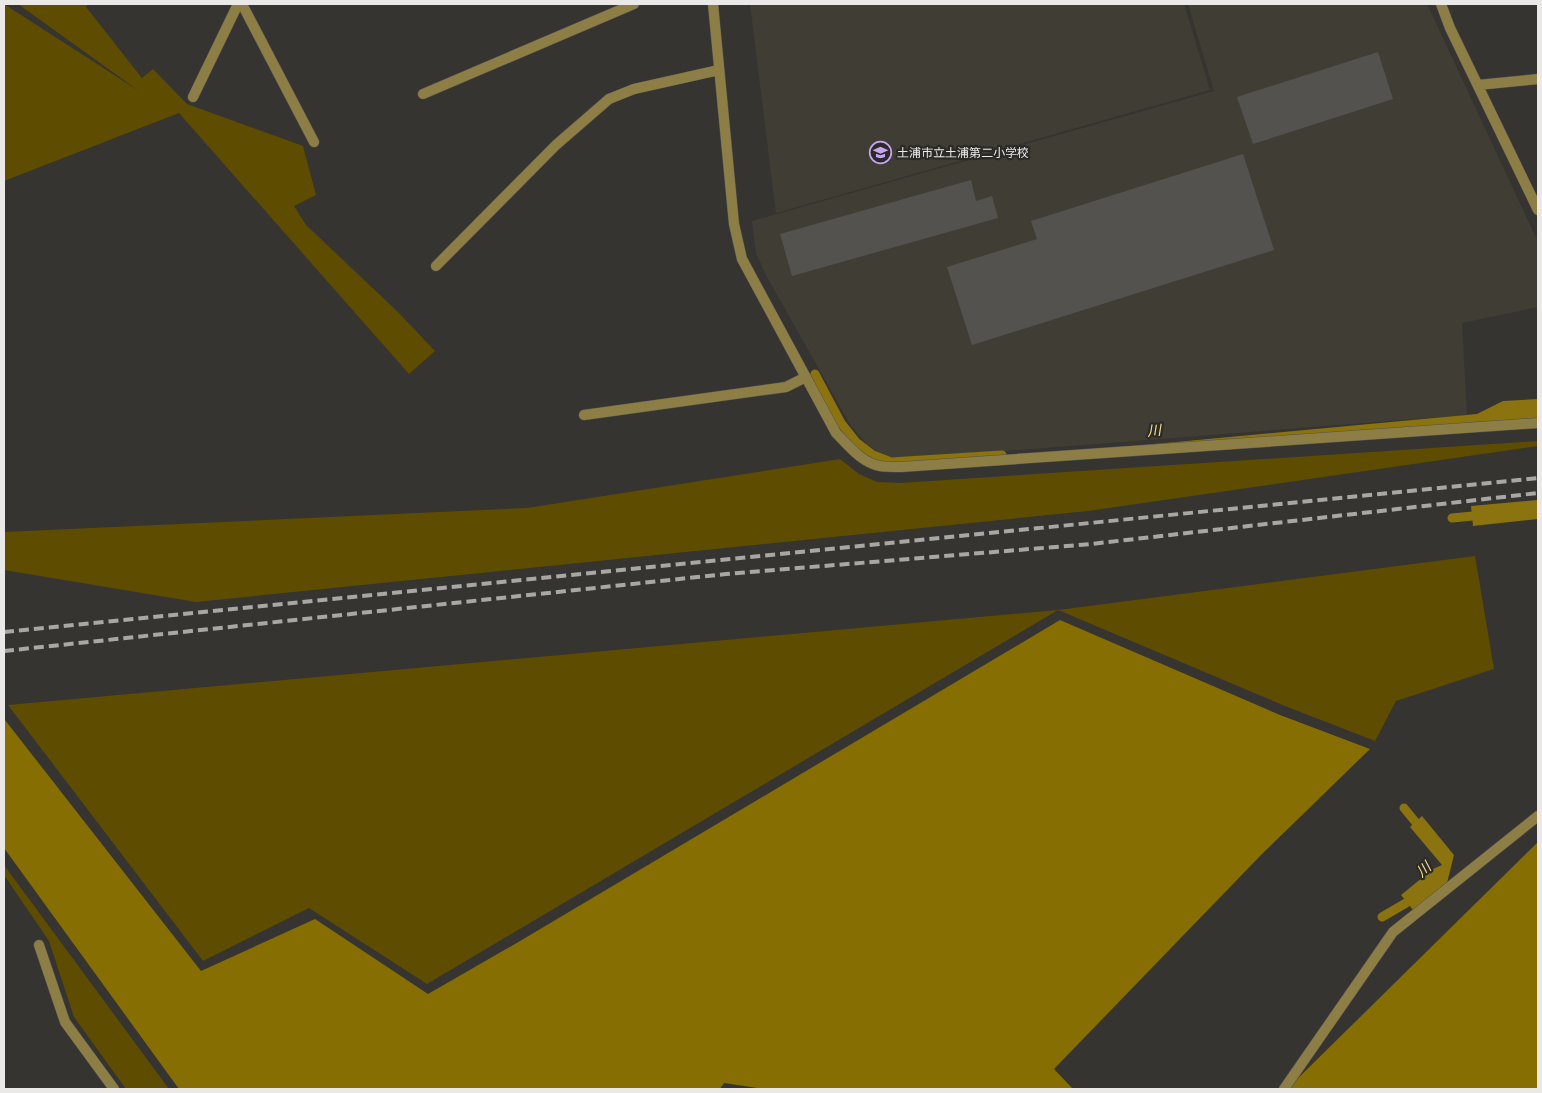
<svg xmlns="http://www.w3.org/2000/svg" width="1542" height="1093" font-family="Barlow,'Noto Sans JP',sans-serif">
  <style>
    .built { fill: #403e34 }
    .green { fill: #5e4c00 }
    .forest { fill: #866e02 }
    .water { fill: #8b730f }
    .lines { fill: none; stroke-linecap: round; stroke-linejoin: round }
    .stream { stroke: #8b730f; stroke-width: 9 }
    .building { fill: #53524e }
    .lane-casing { stroke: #52514e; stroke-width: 11 }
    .street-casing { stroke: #52514e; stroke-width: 11 }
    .lane { stroke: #8d7e46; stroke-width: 10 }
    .street { stroke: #8d7e46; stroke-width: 10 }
    .rail { stroke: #a8a7a5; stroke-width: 4; stroke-dasharray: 10 5; stroke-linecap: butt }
    .labels { text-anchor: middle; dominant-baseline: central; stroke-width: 4.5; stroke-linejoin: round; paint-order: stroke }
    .poi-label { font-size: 12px; fill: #eae9e7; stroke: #2b2a27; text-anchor: start }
    .water-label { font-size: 14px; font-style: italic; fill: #fbe288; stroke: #2b2a27 }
  </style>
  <rect width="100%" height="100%" fill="#353431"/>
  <path class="built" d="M750,4H1184L1210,90L776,213Z
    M1188,4H1427L1538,242V307L1462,323L1467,415L903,459L882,455L867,444L851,426L766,275L756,253L752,221L1214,91Z"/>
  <path class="green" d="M4,4L139,91L18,4H88L86,7L142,78L153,69L187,104L303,146L316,195L294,206L306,225L398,312L435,351L409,374L179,113L4,181Z
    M1538,441V446L1088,511L196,602L4,570V532L527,508L840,459L859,474L877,482L900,483Z
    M1475,556L1494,669L1396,701L1375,741L1285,706L1058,610L427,984L309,908L203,961L8,705L1058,610Z
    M4,865L169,1089H126L74,1017L49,941L4,875Z"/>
  <path class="forest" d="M1060,620L1280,715L1370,749L1262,854L1054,1069L1073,1089H764L724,1083L720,1089H179L4,848V721L5,720L201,971L315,919L428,994L515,944Z
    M1538,842V1089H1287Z"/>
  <path class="water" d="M1538,399V418L1091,450L1477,414L1503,401Z
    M1538,500V519L1473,526L1471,506Z
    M1422,816L1454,855L1447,883L1413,910L1401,895L1433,869L1442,865L1410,827Z"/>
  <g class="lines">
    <path class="stream" d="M815,374L841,423L856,442L873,455L891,462L1002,455
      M1452,518L1483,515
      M1404,808L1422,830
      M1382,917L1406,903L1415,896"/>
  </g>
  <path class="building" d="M1378,52L1393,99L1253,144L1237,97Z
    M1243,154L1274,250L972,345L947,267L1037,239L1031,221Z
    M971,180L976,201L992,196L998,218L792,276L780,234Z"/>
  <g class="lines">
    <defs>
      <path id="lane" d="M242,4L314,142
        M423,94L634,4
        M436,266L556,145L609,99L634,89L719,70
        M584,415L786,387L806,377
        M39,945L65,1022L114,1089
        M1284,1089L1393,932L1538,816"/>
      <path id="street" d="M713,4L734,224L742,259L836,433C849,446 862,463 880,466C887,467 894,467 901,467L1538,423
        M1441,4L1450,28L1538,210
        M1478,85L1538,79
        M193,97L238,4"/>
    </defs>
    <use href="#lane" class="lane-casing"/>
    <use href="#street" class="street-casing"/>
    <use href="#lane" class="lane"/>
    <use href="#street" class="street"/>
    <path class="rail" d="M4,632L1538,478
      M4,651L726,574L1091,544L1538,493"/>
  </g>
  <defs>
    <symbol id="school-ring" viewBox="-11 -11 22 22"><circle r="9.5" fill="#2b2a27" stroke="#c6a6f0" stroke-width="1.5"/><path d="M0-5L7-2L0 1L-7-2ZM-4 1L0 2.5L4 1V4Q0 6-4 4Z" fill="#c6a6f0"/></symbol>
  </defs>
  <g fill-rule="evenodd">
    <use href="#school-ring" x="868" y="140" width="25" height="25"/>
  </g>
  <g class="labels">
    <g class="poi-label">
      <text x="897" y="152">土浦市立土浦第二小学校</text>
    </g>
    <g class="water-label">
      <text transform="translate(1154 430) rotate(-5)">川</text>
      <text transform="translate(1423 869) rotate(-42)">川</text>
    </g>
  </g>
  <rect width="1542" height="1093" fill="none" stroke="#eae9e7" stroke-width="10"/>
</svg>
